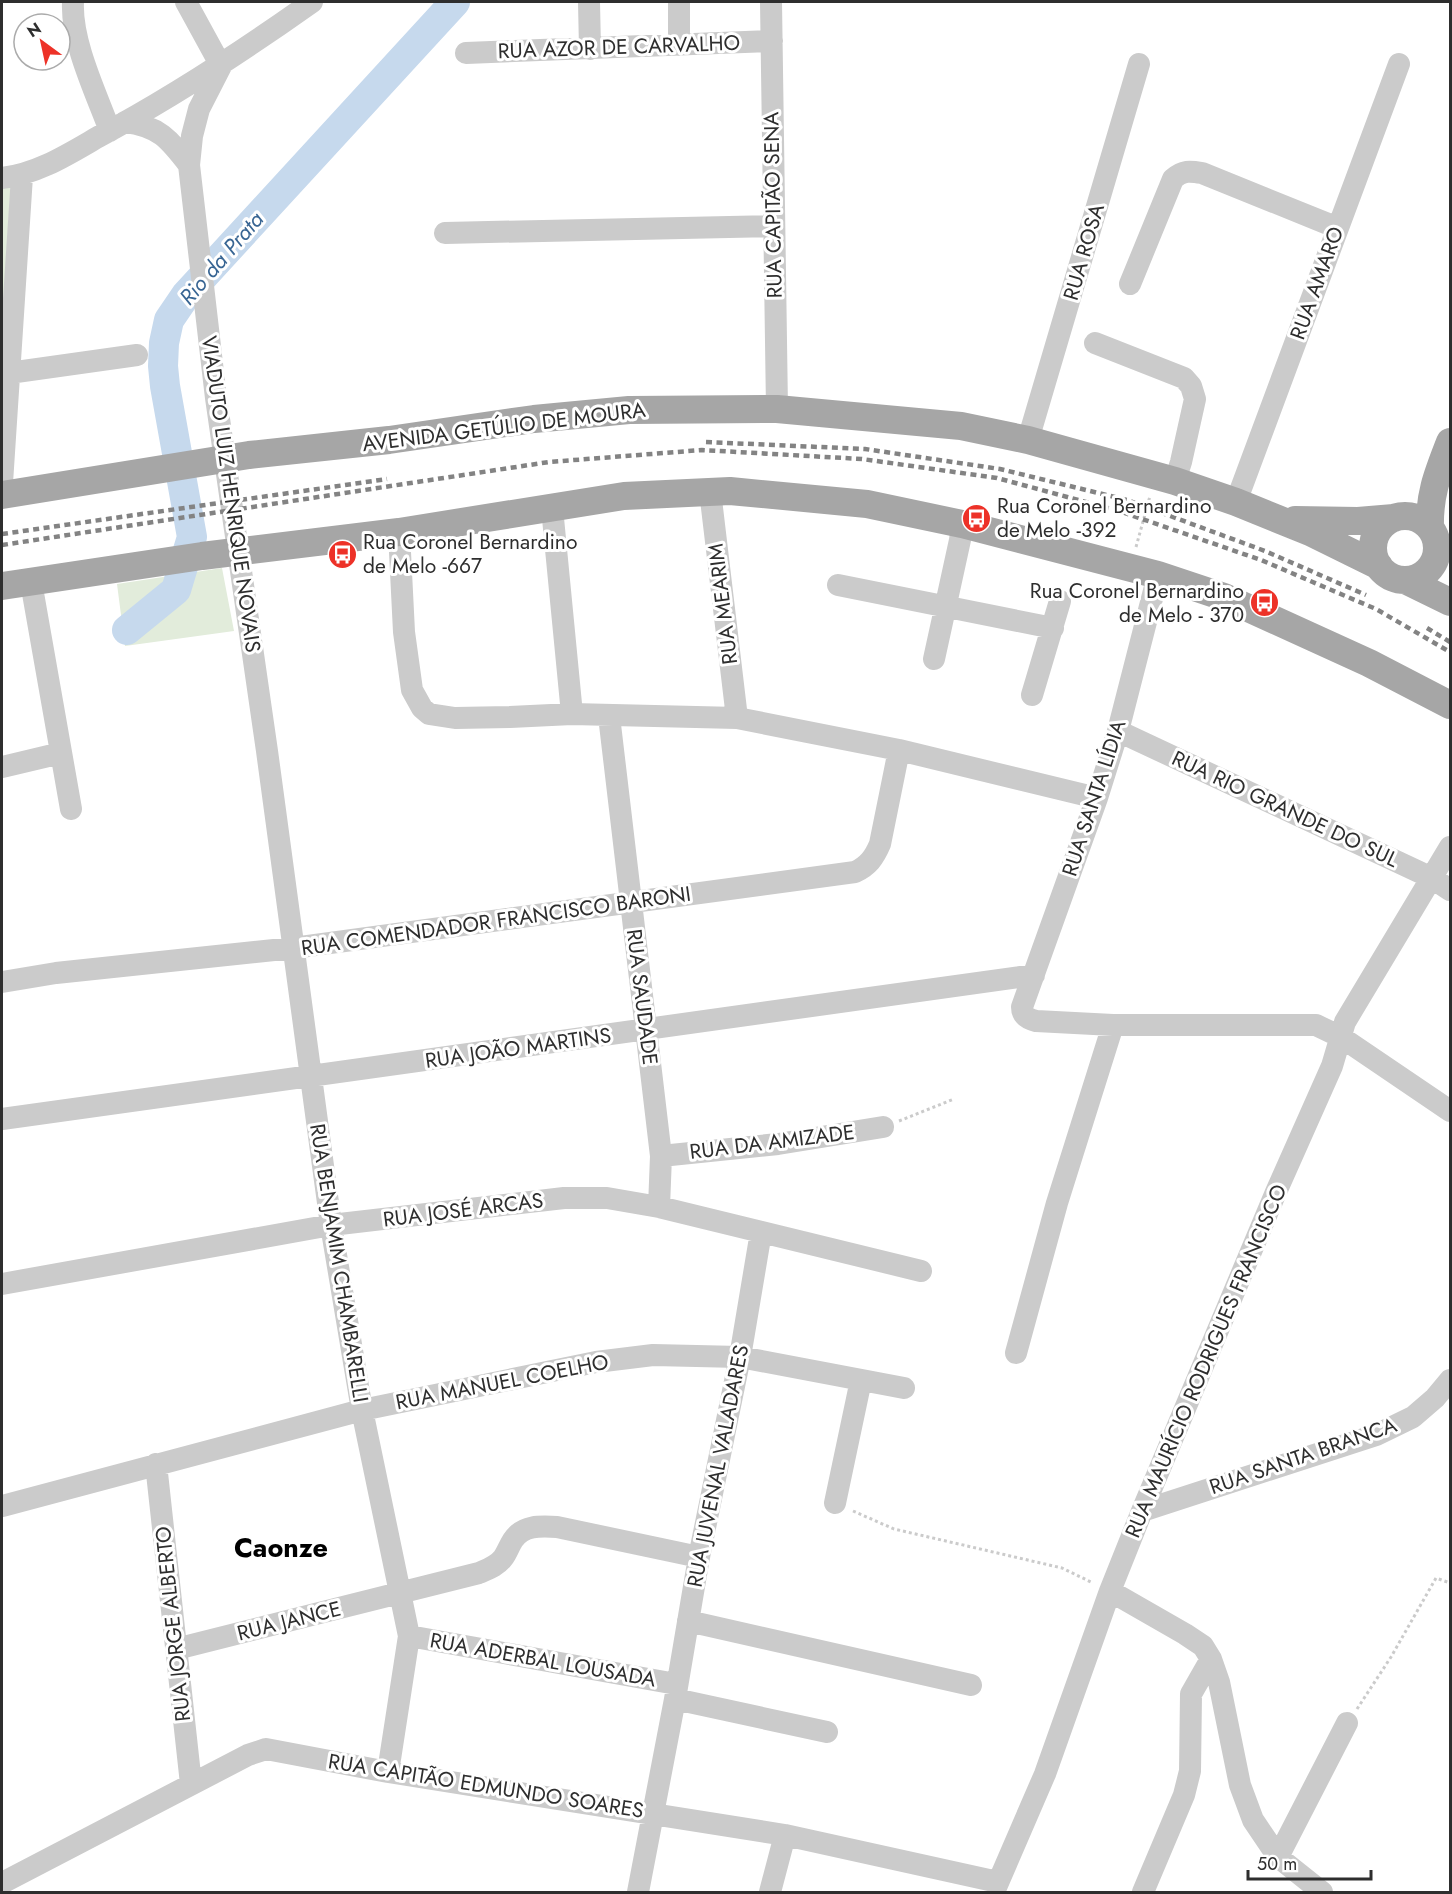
<svg xmlns="http://www.w3.org/2000/svg" width="1452" height="1894" font-family="Jost,sans-serif">
  <style>
    .green { fill: #e2ecdb }
    .lines { fill: none; stroke-linecap: round; stroke-linejoin: round }
    .river { stroke: #c6d9ed; stroke-width: 30 }
    .path { stroke: #cbcbcb; stroke-width: 3; stroke-dasharray: 3 3; stroke-linecap: butt }
    .minor { stroke: #cbcbcb; stroke-width: 22 }
    .major { stroke: #a6a6a6; stroke-width: 28 }
    .rail { stroke: #838383; stroke-width: 4.5; stroke-dasharray: 6 4.5; stroke-linecap: butt }
    .labels { text-anchor: middle; dominant-baseline: central; stroke-width: 6; stroke-linejoin: round; paint-order: stroke }
    .street-label { font-size: 21px; fill: #2e2e2e; stroke: #fff }
    .poi-label { font-size: 21px; fill: #2e2e2e; stroke: #fff; text-anchor: start }
    .water-label { font-size: 22px; font-style: italic; fill: #386593; stroke: #fff }
    .district-label { font-size: 27px; font-weight: bold; fill: #000; stroke: #fff }
  </style>
  <rect width="100%" height="100%" fill="#fff"/>
  <path class="green" d="M11,182L2,328V183Z
    M222,568L234,631L125,646L117,584Z"/>
  <g class="lines">
    <path class="river" d="M127,630L176,590L192,537L165,386L163,366L164,343L169,320L186,295L455,2"/>
    <path class="path" d="M1136,547L1150,496
      M899,1121L954,1099
      M853,1511L894,1529L1062,1568L1093,1583
      M1357,1709L1391,1657L1436,1578L1450,1583"/>
    <path class="minor" d="M73,2C71,42 96,93 110,131
      M186,2L221,66L199,109L192,136L189,165L216,398L267,751L331,1225L362,1410L409,1636L388,1772
      M589,2L590,49
      M679,2V45
      M771,2L777,409
      M466,53L772,41
      M125,122C159,126 169,139 189,165
      M2,178C37,174 67,155 98,137C173,97 243,51 312,2
      M445,233L773,226
      M1130,284L1173,179C1183,170 1190,171 1202,173L1338,228
      M1095,343L1184,378L1191,386L1195,399L1181,462L1175,481
      M9,373L137,355
      M1028,440L1139,64
      M2,483L22,176
      M710,491L737,718
      M1236,502L1399,64
      M552,508L572,714
      M399,532L404,632L412,690L422,708L429,714L455,718L510,717L572,714L737,718L899,750L1097,798
      M1158,575L1118,731L1097,798L1022,1007C1022,1016 1028,1019 1036,1021L1113,1025H1316L1341,1037L1450,1111
      M31,582L71,809
      M838,585L1053,628
      M934,659L960,540L962,524
      M1032,695L1060,601
      M609,716L661,1156L659,1207
      M1118,731L1432,878L1450,890
      M2,767L61,753
      M2,982L56,973L293,948L855,872C868,866 874,858 880,844L899,750
      M2,1119L1034,975
      M661,1156L778,1144L883,1127
      M2,1284L331,1225L564,1198H607L659,1207L921,1271
      M1016,1353L1057,1203L1113,1025
      M156,1464L191,1784
      M835,1503L861,1380
      M2,1506L362,1410L596,1362L653,1355L740,1357L904,1388
      M1142,1511L1376,1435L1413,1417L1435,1398L1450,1380
      M1110,1591L1185,1634L1203,1646L1211,1659L1219,1682L1240,1785L1253,1820L1278,1857L1322,1892
      M688,1621L971,1685
      M409,1636L676,1684
      M176,1649L479,1573C488,1569 497,1566 503,1558C507,1553 509,1546 513,1540C523,1525 540,1526 557,1527L699,1557
      M675,1699L827,1732
      M1278,1857L1347,1723
      M2,1883L248,1755L266,1749L388,1772L785,1835L998,1882
      M638,1892L675,1699L699,1557L740,1357L761,1232
      M770,1892L785,1835
      M994,1892L1045,1774L1110,1591L1142,1511L1276,1192L1332,1066L1345,1022L1450,847
      M1143,1892L1184,1795L1190,1771L1191,1694L1211,1659"/>
    <path class="major" d="M2,495L249,455L389,440L534,419L629,410L777,409L961,426L1028,440L1175,481L1236,502L1310,532L1379,566
      M1373 548a32 32 0 1 1 64 0a32 32 0 1 1-64 0Z
      M1295,520L1358,521L1394,518
      M1430,528C1429,494 1438,473 1450,442
      M1405,580L1450,602
      M2,586L202,556L399,532L624,496L730,491L867,504L962,524L1158,575L1224,597L1369,663L1450,705"/>
    <path class="rail" d="M706,442L865,449L1000,469L1127,500L1265,551L1366,595
      M2,534L387,479
      M2,545L549,462L702,450L862,459L997,478L1119,511L1261,560L1376,609L1450,652
      M1427,628L1450,642"/>
  </g>
  <defs>
    <symbol id="bus-disc" viewBox="-11 -11 22 22"><circle r="9.5" fill="#ed3228" stroke="#fff"/><path d="M-5-6H5V4H4V6H2V4H-2V6H-4V4H-5ZM-3.5-4V0h7V-4ZM-3.5 1.2v1.5H-2V1.2ZM2 1.2v1.5H3.5V1.2Z" fill="#fff"/></symbol>
  </defs>
  <g fill-rule="evenodd">
    <use href="#bus-disc" x="960" y="502" width="33" height="33"/>
    <use href="#bus-disc" x="326" y="538" width="33" height="33"/>
    <use href="#bus-disc" x="1248" y="586" width="33" height="33"/>
  </g>
  <g class="labels">
    <g class="street-label">
      <text transform="translate(619 47) rotate(-2)">RUA AZOR DE CARVALHO</text>
      <text transform="translate(773 205) rotate(-91)">RUA CAPITÃO SENA</text>
      <text transform="translate(1084 252) rotate(-74)">RUA ROSA</text>
      <text transform="translate(1317 283) rotate(-70)">RUA AMARO</text>
      <text transform="translate(504 427) rotate(-7)">AVENIDA GETÚLIO DE MOURA</text>
      <text transform="translate(231 494) rotate(82)">VIADUTO LUIZ HENRIQUE NOVAIS</text>
      <text transform="translate(723 604) rotate(-97)">RUA MEARIM</text>
      <text transform="translate(1094 798) rotate(-72)">RUA SANTA LÍDIA</text>
      <text transform="translate(1285 809) rotate(25)">RUA RIO GRANDE DO SUL</text>
      <text transform="translate(496 921) rotate(-8)">RUA COMENDADOR FRANCISCO BARONI</text>
      <text transform="translate(642 997) rotate(83)">RUA SAUDADE</text>
      <text transform="translate(518 1048) rotate(-8)">RUA JOÃO MARTINS</text>
      <text transform="translate(772 1142) rotate(-7)">RUA DA AMIZADE</text>
      <text transform="translate(463 1210) rotate(-7)">RUA JOSÉ ARCAS</text>
      <text transform="translate(339 1263) rotate(81)">RUA BENJAMIM CHAMBARELLI</text>
      <text transform="translate(1206 1361) rotate(-67)">RUA MAURÍCIO RODRIGUES FRANCISCO</text>
      <text transform="translate(502 1382) rotate(-11)">RUA MANUEL COELHO</text>
      <text transform="translate(1303 1456) rotate(-19)">RUA SANTA BRANCA</text>
      <text transform="translate(718 1466) rotate(-79)">RUA JUVENAL VALADARES</text>
      <text transform="translate(289 1621) rotate(-14)">RUA JANCE</text>
      <text transform="translate(173 1624) rotate(-96)">RUA JORGE ALBERTO</text>
      <text transform="translate(543 1660) rotate(10)">RUA ADERBAL LOUSADA</text>
      <text transform="translate(486 1786) rotate(9)">RUA CAPITÃO EDMUNDO SOARES</text>
    </g>
    <g class="poi-label">
      <text x="997" y="506">Rua Coronel Bernardino<tspan x="997" dy="24">de Melo -392</tspan></text>
      <text x="363" y="542">Rua Coronel Bernardino<tspan x="363" dy="24">de Melo -667</tspan></text>
      <text x="1244" y="591" text-anchor="end">Rua Coronel Bernardino<tspan x="1244" dy="24">de Melo - 370</tspan></text>
    </g>
    <g class="water-label">
      <text transform="translate(221 258) rotate(-49)">Rio da Prata</text>
    </g>
    <g class="district-label">
      <text x="281" y="1547">Caonze</text>
    </g>
  </g>
  <rect width="1452" height="1894" fill="none" stroke="#2e2e2e" stroke-width="6"/>
  <g transform="translate(42 42) rotate(327)"><circle r="28" fill="#ffffff" stroke="#ababab" stroke-width="1.5"/>
  <path d="M0-4.5L10 22L0 15L-10 22Z" fill="#ed3228"/>
  <text y="-9" font-size="16" font-weight="bold" text-anchor="middle" fill="#2e2e2e">N</text>
  </g>
  <path d="M1248 1870v9h123v-9" fill="none" stroke="#2e2e2e" stroke-width="3"/>
  <text x="1257" y="1870" font-size="18" fill="#2e2e2e" stroke="#ffffff" stroke-width="4.5" paint-order="stroke">50 m</text>
</svg>
